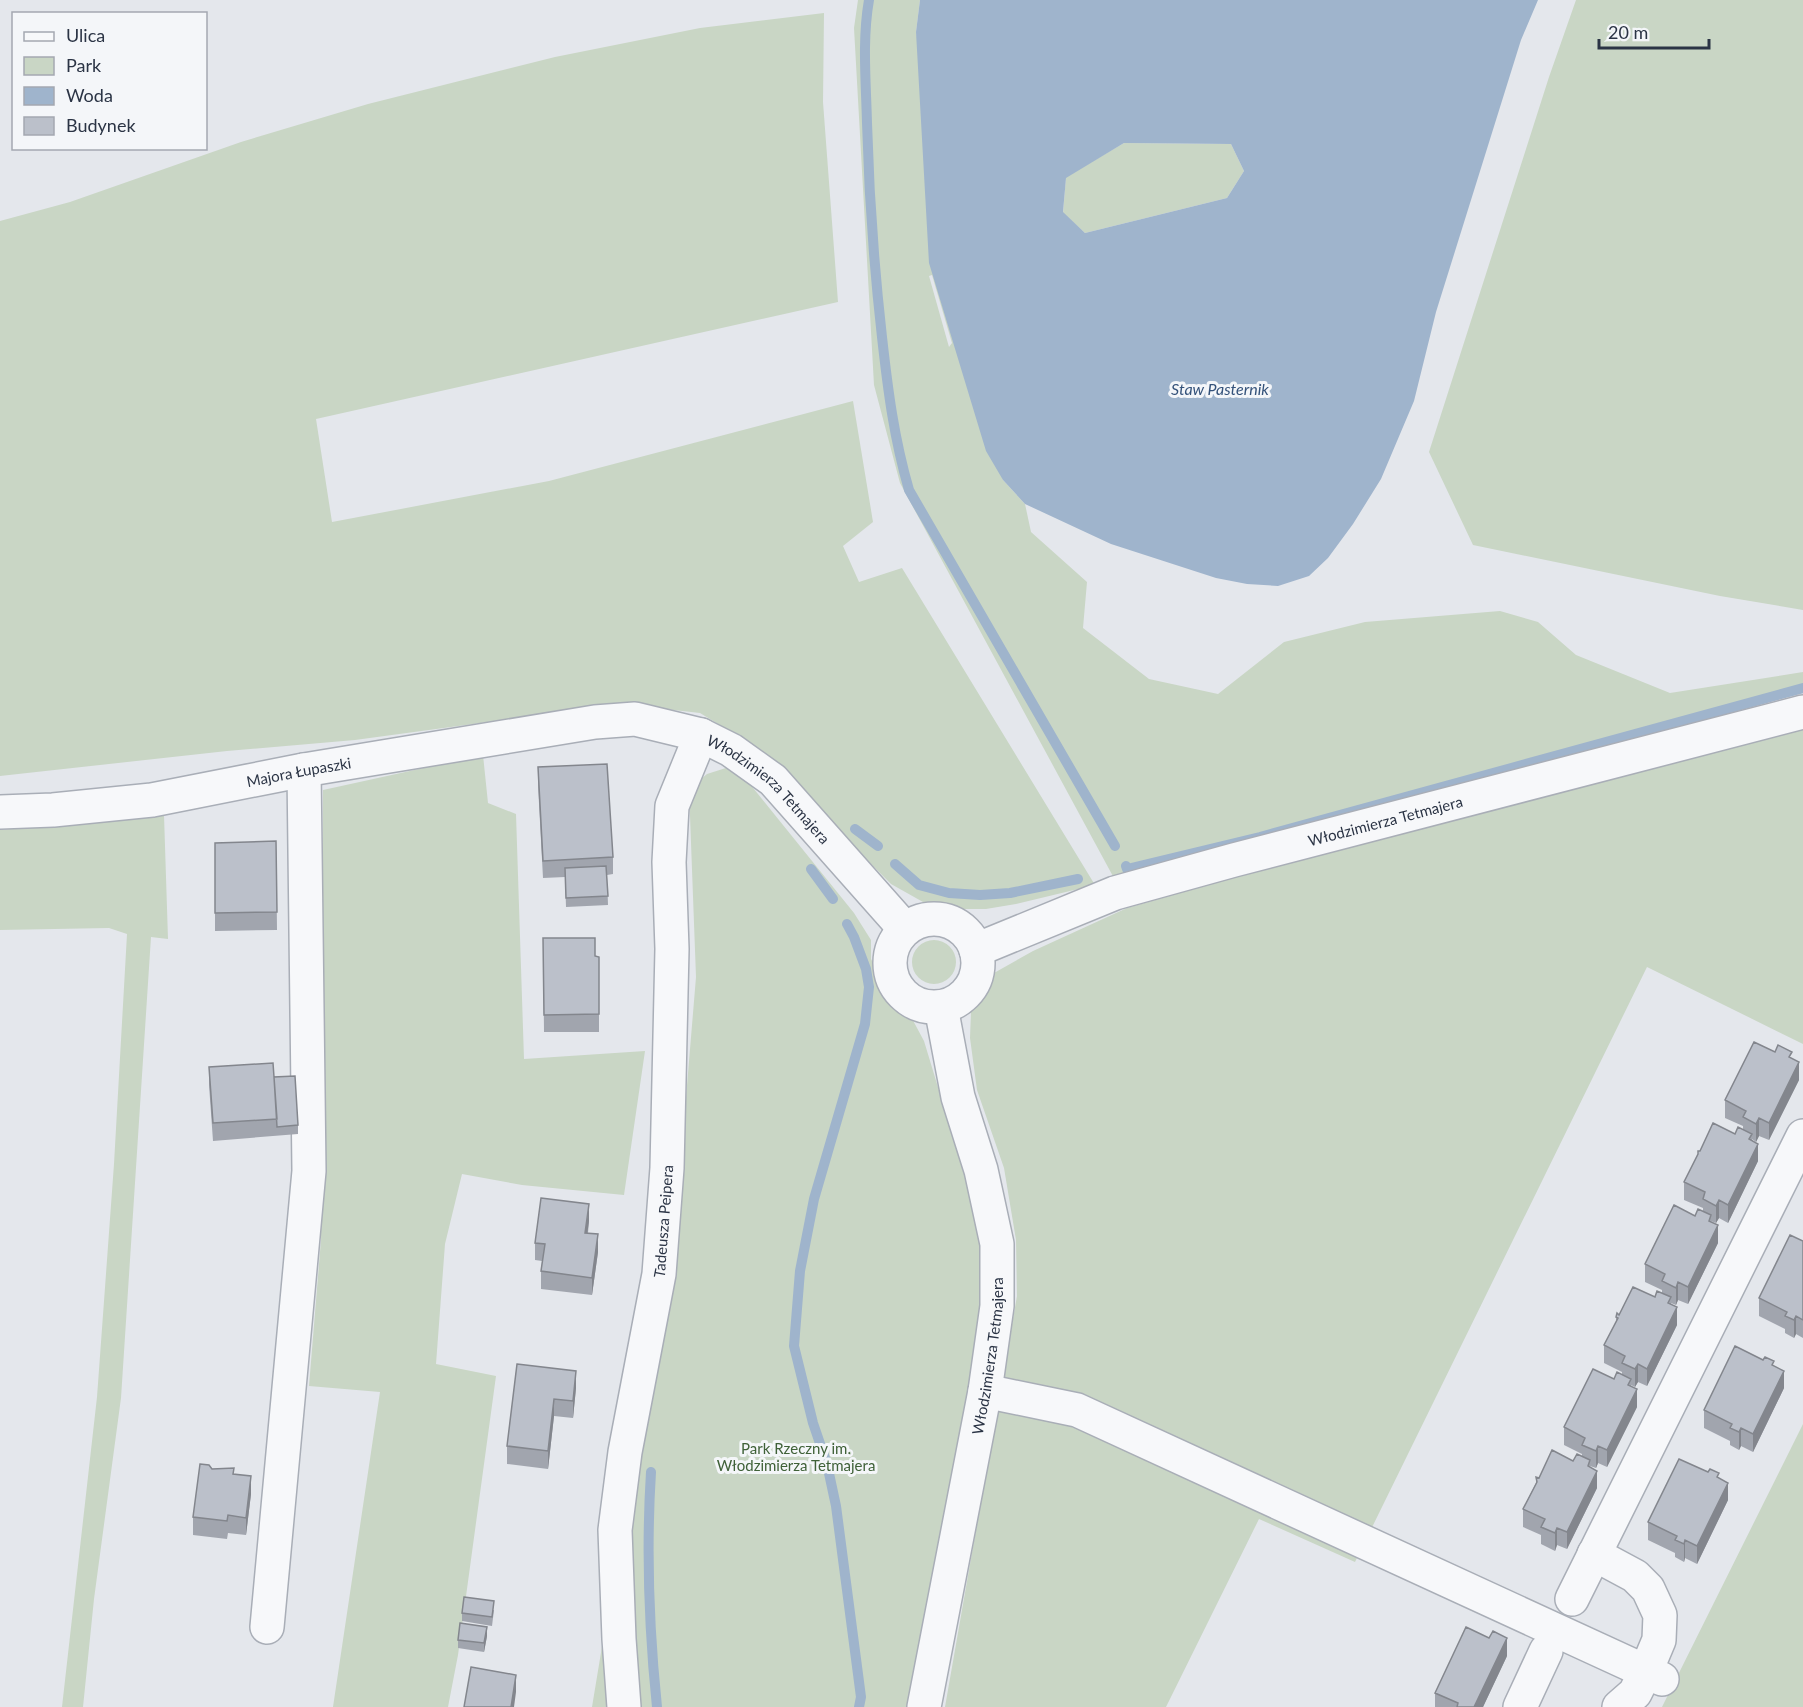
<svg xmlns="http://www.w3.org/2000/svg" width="1803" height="1707" font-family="Lato,sans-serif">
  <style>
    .green { fill: #c9d6c5 }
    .water { fill: #9fb4cc; fill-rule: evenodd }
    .pier { fill: #e4e7ec }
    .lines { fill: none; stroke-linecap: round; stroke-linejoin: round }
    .stream { stroke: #9fb4cc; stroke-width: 10 }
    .minor-casing { stroke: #a9aeb7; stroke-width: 36 }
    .minor { stroke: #f7f8fa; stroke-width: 33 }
    .wall { fill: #a1a5ae }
    .shaded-wall { fill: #83868d }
    .building { fill: #bbc0ca; stroke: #83868d; stroke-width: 1.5 }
    .labels { text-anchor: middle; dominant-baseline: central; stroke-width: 6; stroke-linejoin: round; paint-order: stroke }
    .street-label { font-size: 15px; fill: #2b3445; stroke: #f4f6f9 }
    .park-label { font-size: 15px; fill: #3f6138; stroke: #f4f6f9 }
    .water-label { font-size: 16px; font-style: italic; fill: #34527a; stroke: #f4f6f9 }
  </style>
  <rect width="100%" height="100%" fill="#e4e7ec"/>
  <path class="green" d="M858,0H920L916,32L1003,480L1025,504L1031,532L1087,582L1083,628L1149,679L1218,694L1284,642L1365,622L1500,611L1538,622L1576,655L1670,693L1803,672V692L1115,880L900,483L874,385L854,28Z
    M1576,0H1803V610L1720,596L1473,545L1429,452L1549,77Z
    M824,13L823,102L838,302L316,419L332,522L549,481L853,401L873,522L843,546L859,582L902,568L1095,885L1016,904L986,909H958L923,902L891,884L751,744L700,713L621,704L355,740L227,751L0,776V221L70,202L241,142L368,104L555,57L700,28Z
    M1124,143L1231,144L1244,171L1227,198L1085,233L1063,213L1066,177Z
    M1803,729V1044L1647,967L1355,1562L1259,1519L1166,1707H945L1017,1296L1016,1240L1004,1168L977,1090L970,1038L971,1012L980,990L994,973L1033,951L1127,908L1423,824Z
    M483,755L488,803L516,814L524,1059L645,1051L624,1195L522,1185L462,1174L445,1244L436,1364L496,1376L458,1655L448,1707H333L380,1392L309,1386L321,1240L323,790Z
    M729,767L741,773L854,913L871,940V959L892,997L909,1013L924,1041L980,1226L979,1312L970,1401L907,1707H592L638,1429L670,1290L696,977L689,789L707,774Z
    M164,815L168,939L151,937L121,1398L94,1599L83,1707H62L97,1397L114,1164L127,934L109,928L0,930V830Z
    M912 962a22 22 0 1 1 44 0a22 22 0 1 1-44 0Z
    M1803,1424V1707H1662Z"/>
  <path class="water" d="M920,0H1538L1521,40L1436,312L1414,401L1381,479L1353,524L1328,558L1309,576L1278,586L1247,584L1216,578L1111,544L1025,504L1003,480L986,451L929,263L916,32ZM1124,143L1231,144L1244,171L1227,198L1085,233L1063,212L1066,178Z"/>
  <path class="pier" d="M932,275L952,343L949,347L929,276Z"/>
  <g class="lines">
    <path class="stream" d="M869,0C862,40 866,82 867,123C869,195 874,266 882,337C888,391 894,438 909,490L1115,846
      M855,829L878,846
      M895,864L919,885L949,893L980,895L1010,893L1078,879
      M1126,866L1127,869L1260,837L1803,688
      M811,869L833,899
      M847,924L854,937L866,969L869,987L865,1024L814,1199L800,1271L794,1346L813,1423L827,1464L836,1506L861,1697L859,1707
      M651,1472C646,1551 649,1629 657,1707"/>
    <defs>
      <g id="minor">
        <path id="s1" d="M0,812L53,810L152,800L304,770L595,722L635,719L701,735L731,750L773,780L905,929"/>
        <circle cx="934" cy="963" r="44"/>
        <path id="s2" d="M976,950L1115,893L1234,860L1803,712"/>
        <path d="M985,1391L1077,1410L1662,1679"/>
        <path d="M1594,1554L1635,1576L1648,1589L1660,1615L1659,1640L1646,1671L1635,1693L1619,1707"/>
        <path d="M1572,1599L1803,1136"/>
        <path d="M267,1627L309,1171L304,770"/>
        <path id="s3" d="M624,1707L619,1639L615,1530L625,1452L659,1274L667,1168L672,949L669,862L672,806L701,735"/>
        <path id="s4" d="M924,1707L985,1391L997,1306V1244L981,1170L958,1097L941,1007"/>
        <path d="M1520,1707L1546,1651"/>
      </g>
    </defs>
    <use href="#minor" class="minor-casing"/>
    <use href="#minor" class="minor"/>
  </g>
  <path class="wall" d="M538,767L613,857V874L607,875L608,905L566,907L565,877L543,878L538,785Z
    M276,841L277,930L215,931V843Z
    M543,938L595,956L599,957V1032H544Z
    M1775,1052L1792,1059L1799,1080L1769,1140L1759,1136L1756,1142L1752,1139L1758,1161L1728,1223L1719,1218L1716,1223L1711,1221L1718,1243L1688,1304L1678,1300L1676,1305L1671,1303L1677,1325L1647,1386L1638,1382L1635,1387L1631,1385L1637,1407L1607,1467L1598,1463L1596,1468L1590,1466L1597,1488L1567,1549L1557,1545L1555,1551L1541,1544V1535L1523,1527V1509L1536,1483V1477L1539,1478L1582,1456V1454L1564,1445V1427L1614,1379L1622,1374V1372L1604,1363V1345L1616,1322V1317L1662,1293V1290L1645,1282V1264L1695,1216L1703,1211V1208L1684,1200V1182L1700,1151L1743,1129V1126L1725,1118V1100Z
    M209,1067L274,1077L298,1125V1134L213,1141L209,1085Z
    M589,1221L588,1233L598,1252L592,1295L541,1289V1271L542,1261L535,1260V1243Z
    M1803,1241V1338L1796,1334L1794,1338L1785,1333V1329L1759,1316V1298Z
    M517,1364L576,1388L573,1418L554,1416L548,1469L507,1464V1446Z
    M1774,1366L1784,1388L1753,1452L1741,1446L1739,1450L1730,1445V1441L1704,1428V1410Z
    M212,1469L234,1474L251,1494L246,1535L228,1533L227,1539L193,1535V1517Z
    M1719,1478L1728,1500L1697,1564L1685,1558L1684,1562L1675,1557V1553L1648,1540V1522Z
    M494,1610L492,1626L462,1621V1613Z
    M487,1636L484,1652L458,1648V1640Z
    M1507,1656L1483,1707H1435V1693Z"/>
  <path class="shaded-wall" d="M1799,1062V1080L1769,1140V1123Z
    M1759,1118V1136L1756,1142V1124Z
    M1758,1144V1161L1728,1223V1205Z
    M1719,1200V1218L1716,1223V1206Z
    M589,1204V1221L585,1250V1233Z
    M1718,1225V1243L1688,1304V1287Z
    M598,1234V1252L592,1295V1278Z
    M1678,1282V1300L1676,1305V1288Z
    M1677,1307V1325L1647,1386V1369Z
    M1796,1316V1334L1794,1338V1320Z
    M1638,1364V1382L1635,1387V1369Z
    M576,1371V1388L573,1418V1401Z
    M1784,1371V1388L1753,1452V1434Z
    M1637,1389V1407L1607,1467V1450Z
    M554,1399V1416L548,1469V1451Z
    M1741,1428V1446L1739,1450V1432Z
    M1598,1446V1463L1596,1468V1451Z
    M1597,1471V1488L1567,1549V1532Z
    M251,1476V1494L246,1535V1518Z
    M1728,1483V1500L1697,1564V1546Z
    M1557,1528V1545L1555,1551V1533Z
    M1685,1540V1558L1684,1562V1544Z
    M487,1627V1636L484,1652V1643Z
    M1507,1638V1656L1483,1707H1474Z
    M516,1675V1692L514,1707H511Z"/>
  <path class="building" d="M607,764L613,857L543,861L538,767Z
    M276,841L277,912L215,913V843Z
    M606,866L608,896L566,898L565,868Z
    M543,938H595V956L599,957V1014L544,1015Z
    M1754,1042L1775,1052L1778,1045L1792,1052L1789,1057L1799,1062L1769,1123L1759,1118L1756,1124L1743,1117L1746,1111L1725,1100Z
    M273,1063L277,1119L213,1123L209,1067Z
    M295,1076L298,1125L277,1127L274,1077Z
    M1713,1123L1735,1134L1738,1127L1752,1134L1749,1139L1758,1144L1728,1205L1719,1200L1716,1206L1703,1199L1705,1192L1684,1182L1698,1154V1151H1700Z
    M541,1198L589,1204L585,1233L598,1234L592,1278L541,1271L545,1244L535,1243Z
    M1674,1205L1695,1216L1698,1209L1711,1215L1709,1221L1718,1225L1688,1287L1678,1282L1676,1288L1662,1281L1665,1274L1645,1264Z
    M1790,1235L1803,1241V1320L1796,1316L1794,1320L1785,1316L1787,1312L1759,1298Z
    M1633,1287L1655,1297L1657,1291L1671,1297L1668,1303L1677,1307L1647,1369L1638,1364L1635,1369L1622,1363L1625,1356L1604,1345L1618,1318L1616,1317L1617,1313L1619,1315Z
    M1735,1346L1763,1360L1765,1357L1774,1361L1772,1365L1784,1371L1753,1434L1741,1428L1739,1432L1730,1428L1732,1424L1704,1410Z
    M517,1364L576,1371L573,1401L554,1399L548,1451L507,1446Z
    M1593,1369L1614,1379L1617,1372L1631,1379L1628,1385L1637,1389L1607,1450L1598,1446L1596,1451L1582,1445L1585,1438L1564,1427Z
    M1552,1450L1573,1461L1577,1454L1590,1460L1588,1466L1597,1471L1567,1532L1557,1528L1555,1533L1541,1527L1545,1519L1523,1509L1537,1482L1536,1477L1539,1478Z
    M1679,1459L1708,1472L1710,1469L1719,1473L1717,1477L1728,1483L1697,1546L1685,1540L1684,1544L1675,1540L1677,1536L1648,1522Z
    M200,1464L209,1465L212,1469L234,1468L233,1474L251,1476L246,1518L228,1515L227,1521L193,1517Z
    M464,1597L494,1601L492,1617L462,1613Z
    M460,1623L487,1627L484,1643L458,1640Z
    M1466,1627L1489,1638L1493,1631L1507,1638L1474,1707H1457L1458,1703L1435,1693Z
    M471,1667L516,1675L511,1707H464Z"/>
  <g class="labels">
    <g class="street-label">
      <text stroke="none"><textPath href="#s1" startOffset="302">Majora Łupaszki</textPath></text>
      <text stroke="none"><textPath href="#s1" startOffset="798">Włodzimierza Tetmajera</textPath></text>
      <text stroke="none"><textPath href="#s2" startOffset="430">Włodzimierza Tetmajera</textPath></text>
      <text stroke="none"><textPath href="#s3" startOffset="490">Tadeusza Peipera</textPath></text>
      <text stroke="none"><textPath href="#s4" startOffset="357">Włodzimierza Tetmajera</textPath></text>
    </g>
    <g class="park-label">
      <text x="796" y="1448">Park Rzeczny im.<tspan x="796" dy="17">Włodzimierza Tetmajera</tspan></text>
    </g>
    <g class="water-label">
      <text x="1220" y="388">Staw Pasternik</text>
    </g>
  </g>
  <rect x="12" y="12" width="195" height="138" fill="#f4f6f9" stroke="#a4a8b1" stroke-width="1.5"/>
  <rect x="24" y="32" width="30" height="9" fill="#f7f8fa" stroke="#a4a8b1" stroke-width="1.5"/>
  <text x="66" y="42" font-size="18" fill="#2b3445">Ulica</text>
  <rect x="24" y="57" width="30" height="18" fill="#c9d6c5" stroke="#a4a8b1" stroke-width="1.5"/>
  <text x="66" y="72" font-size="18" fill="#2b3445">Park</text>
  <rect x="24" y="87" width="30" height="18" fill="#9fb4cc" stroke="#a4a8b1" stroke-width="1.5"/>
  <text x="66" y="102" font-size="18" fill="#2b3445">Woda</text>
  <rect x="24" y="117" width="30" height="18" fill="#bbc0ca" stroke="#a4a8b1" stroke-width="1.5"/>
  <text x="66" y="132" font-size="18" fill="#2b3445">Budynek</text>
  <path d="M1599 39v9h110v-9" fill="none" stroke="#2b3445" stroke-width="3"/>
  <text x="1608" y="39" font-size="18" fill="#2b3445" stroke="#f4f6f9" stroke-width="4.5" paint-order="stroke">20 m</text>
</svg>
